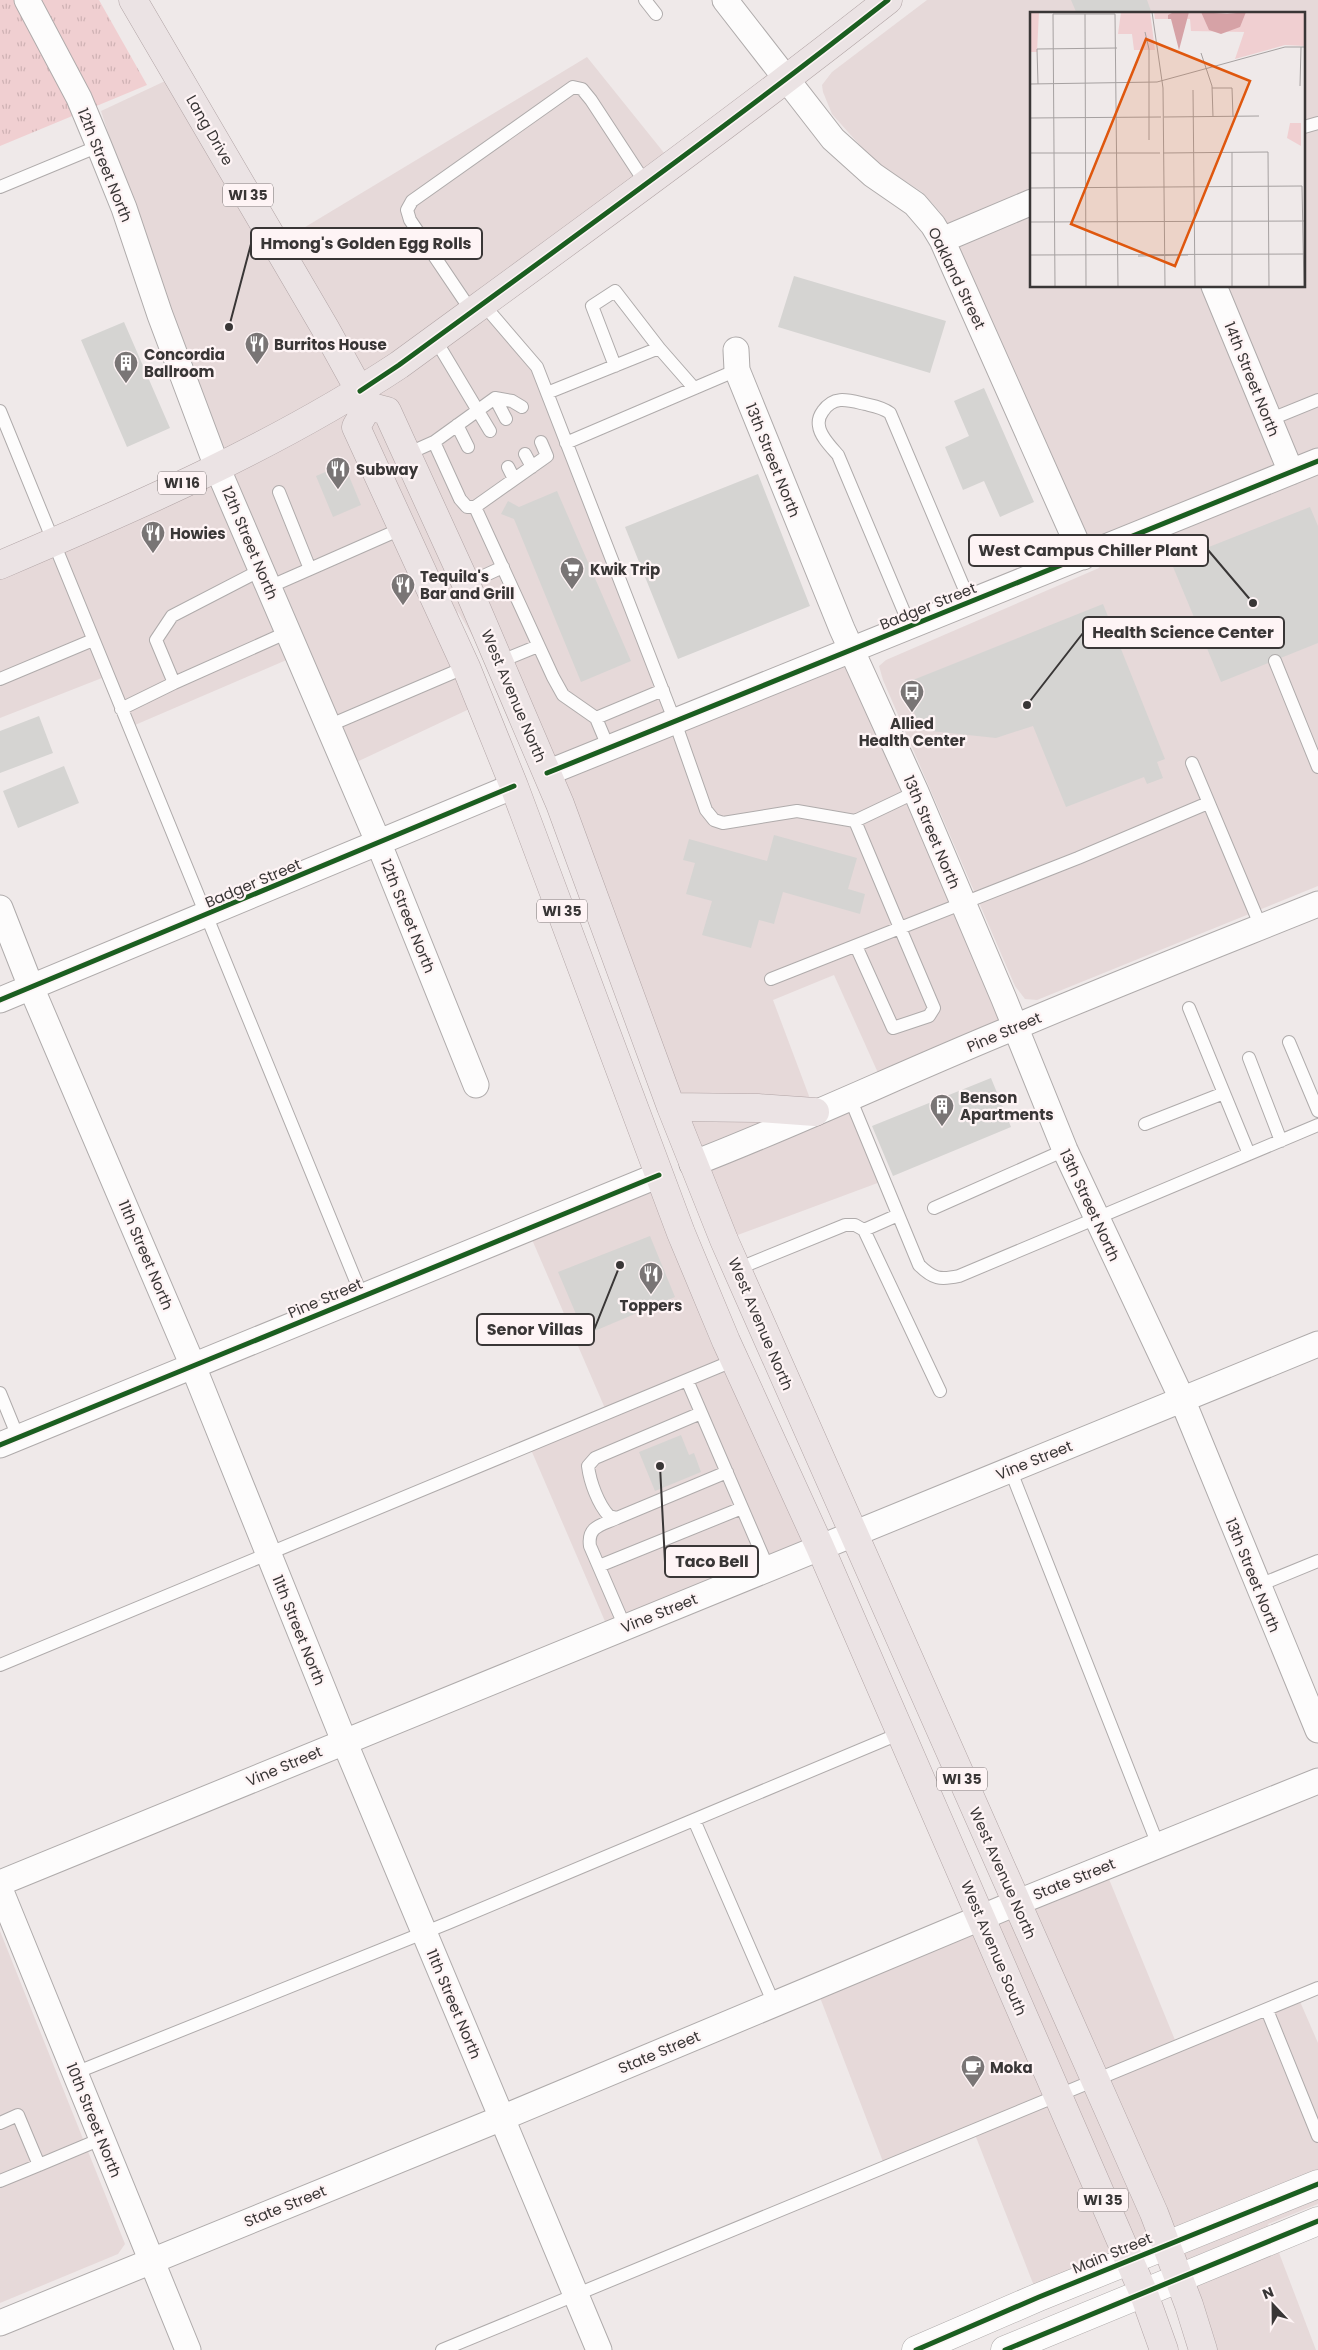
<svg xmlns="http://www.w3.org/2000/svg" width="1318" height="2350" font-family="Poppins,sans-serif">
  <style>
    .built { fill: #e6d9d9; fill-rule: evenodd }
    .park { fill: url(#park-tufts) }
    .building { fill: #d5d4d2 }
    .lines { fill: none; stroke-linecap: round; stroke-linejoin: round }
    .service-casing { stroke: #afabab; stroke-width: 14 }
    .minor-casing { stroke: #afabab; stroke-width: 27 }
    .tertiary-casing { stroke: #afabab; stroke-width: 29 }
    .primary-casing { stroke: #b1a4a5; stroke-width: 29 }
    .service { stroke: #fdfcfc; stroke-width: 12 }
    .minor { stroke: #fdfcfc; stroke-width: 25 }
    .tertiary { stroke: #fdfcfc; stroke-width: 28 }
    .primary { stroke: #ebe3e4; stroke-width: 28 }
    .cycleway-casing { stroke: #fef4f5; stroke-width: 8 }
    .cycleway { stroke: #1b5e20; stroke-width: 5 }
    .labels { text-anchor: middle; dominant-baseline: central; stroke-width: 4.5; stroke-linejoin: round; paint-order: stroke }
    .shield { fill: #fef4f5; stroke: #746f6f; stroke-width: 1 }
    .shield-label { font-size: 14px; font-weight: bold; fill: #393636 }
    .street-label { font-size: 15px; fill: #393636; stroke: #fef4f5 }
    .poi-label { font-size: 15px; font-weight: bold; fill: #393636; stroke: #fef4f5; text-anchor: start }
    .inset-road { fill: none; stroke: #a6a1a1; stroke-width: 1 }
    .view { fill: #df570e; fill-opacity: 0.15; stroke: #df570e; stroke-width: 2.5 }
    .inset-edge { fill: none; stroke: #393636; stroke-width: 2.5 }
    .leader { fill: none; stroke: #393636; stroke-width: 2 }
    .callout-dot { fill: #393636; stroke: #fef4f5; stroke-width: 2 }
    .callout { fill: #fef4f5; stroke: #393636; stroke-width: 2 }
    .callout-label { font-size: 16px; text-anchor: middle; font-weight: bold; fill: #393636 }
  </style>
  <defs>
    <pattern id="park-tufts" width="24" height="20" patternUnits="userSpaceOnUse" patternTransform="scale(1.25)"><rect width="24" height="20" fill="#f0cfd1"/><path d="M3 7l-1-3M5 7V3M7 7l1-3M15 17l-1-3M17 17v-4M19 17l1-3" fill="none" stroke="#cfb2b4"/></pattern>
  </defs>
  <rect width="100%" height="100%" fill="#efe9e9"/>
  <path class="built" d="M927,0H1318V886L1037,1000L1025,999L1015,986L883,680L879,666L886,660L1099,568L941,213L922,192L874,161L832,114L823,92L822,85L832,72ZM1032,14H1304V286H1032Z
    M587,57L673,164L483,304L537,367L675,722L853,651L1014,1027L883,1084L834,975L773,1000L815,1112L850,1098L883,1181L724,1240L507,694L457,610L480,704L346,767L298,655L128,728L107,676L0,718V565L217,467L101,111L178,75L277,244Z
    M659,1175L820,1547L610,1633L529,1445L607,1413L527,1228Z
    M1104,1867L1175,2040L1295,1990L1318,2043V2204L1268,2224L1316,2350H1217L1174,2228L1034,2286L974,2132L885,2167L816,1987Z
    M0,1931L125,2244L118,2254L0,2303Z"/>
  <path class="park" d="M0,0H99L147,85L0,146Z"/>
  <path class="building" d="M1071,0H1147L1152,14H1077Z
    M794,276L946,321L930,373L778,327Z
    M124,322L170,428L127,447L81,340Z
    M984,388L1034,502L1000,517L984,481L963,490L945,447L969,436L954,401Z
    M344,464L361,505L333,517L316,476Z
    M758,474L810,606L678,659L625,527Z
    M557,491L631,661L581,682L514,519L501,514L508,501L519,507Z
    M1310,507L1318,526V643L1221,682L1171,562Z
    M1103,604L1165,759L1157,762L1163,778L1147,784L1144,777L1066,807L1033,726L996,738L921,730L903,684Z
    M39,716L53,753L0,773V731Z
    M64,766L79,803L18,828L3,791Z
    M774,835L857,858L848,889L865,894L860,914L783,892L774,924L759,920L751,948L702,935L712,901L686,894L695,863L683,860L689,839L767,861Z
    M991,1078L1011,1127L893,1176L872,1126Z
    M650,1236L675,1297L585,1335L558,1272Z
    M681,1435L689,1455L694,1453L701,1472L655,1491L639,1452Z"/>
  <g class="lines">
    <defs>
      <path id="service" d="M645,0L656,14
        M1304,127L1318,123
        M0,187L99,146
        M483,304L537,367L675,722L706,810L714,820L723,823L797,811L855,821L900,928L1078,858L1208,803
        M472,312L410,220L407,210L412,201L573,87L582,89L591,100L646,184
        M435,339L490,431
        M615,366L592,306L615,291L659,348
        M547,393L659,348L694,388
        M495,398L506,419
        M0,411L362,1296
        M1269,420L1318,400
        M457,425L468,447
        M434,442L495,398L512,401L522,407
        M541,442L547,456L475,507L553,677L563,695L596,718L609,749
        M566,443L737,370
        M407,454L434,442L460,499L467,507H475
        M525,454L532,467
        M508,467L514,479
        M279,492L310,569L403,528
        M466,584L503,567
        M269,587L310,569
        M910,626L838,455C831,447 820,436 819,426C818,421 820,415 823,411C834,395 848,400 865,404C874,406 882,407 890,413L970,602
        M1275,661L1318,767
        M499,662L538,646
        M0,679L93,640
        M174,683L156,640L172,616L261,570
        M121,709L174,683L288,632
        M596,718L663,690
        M328,726L466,667
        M1192,763L1261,927
        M855,821L916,792
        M771,979L900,928L934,1008L929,1016L893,1028L856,946
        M1189,1008L1249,1154
        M1289,1042L1318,1111
        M1249,1058L1281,1141
        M850,1098L919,1265C933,1279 940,1280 959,1276L1318,1125
        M1145,1124L1224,1093
        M934,1208L1065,1150
        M864,1230L898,1215
        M737,1269L845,1225H855L864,1230L940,1391
        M687,1380L768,1568
        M0,1393L18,1437
        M701,1413L595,1458L588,1466C590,1482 598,1504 609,1516L617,1518L727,1472
        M1010,1469L1158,1845
        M617,1518C602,1525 587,1526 590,1546L625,1627
        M599,1566L742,1508
        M1257,1586L1318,1561
        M0,1665L735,1360
        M694,1820L774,2004
        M1267,2010L1318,2136
        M75,2073L448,1923L901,1733
        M0,2123L18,2115L39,2165L101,2139
        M0,2181L39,2165
        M442,2350L1318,1988"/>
      <path id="minor" d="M27,0L79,98L99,146L124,208L160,315L217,467L379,844L476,1085
        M725,0L833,139L873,175L915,204L933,225L942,240L1083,557
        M942,240L1032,202
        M1214,286L1291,472
        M736,350L737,370L842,629L916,792L1004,999L1065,1150L1182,1399L1318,1730
        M547,773L1318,461
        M0,908L31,987L193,1366L344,1741L599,2350
        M0,1000L514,786
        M692,1164C801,1122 905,1072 1013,1028C1114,985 1216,945 1318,904
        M0,1445L659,1175
        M0,1883L1318,1344
        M0,1889L188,2350
        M0,2323L502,2118L1016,1903L1318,1781"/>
      <path id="tertiary" d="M916,2350L1039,2297L1318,2184
        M1005,2350L1318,2221"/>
      <path id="primary" d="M133,0L325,328L368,406L387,411L466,584L560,804L671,1107L724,1240L1154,2213L1189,2305L1203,2350
        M368,406L356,427L466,667L514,786L681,1233L726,1341L820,1547L1144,2294L1164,2350
        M0,565C136,507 275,447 399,365C563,245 728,126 888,0
        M671,1107L758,1108L815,1112"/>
    </defs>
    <use href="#service" class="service-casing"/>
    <use href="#minor" class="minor-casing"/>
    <use href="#tertiary" class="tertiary-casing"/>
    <use href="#primary" class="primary-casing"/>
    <use href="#service" class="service"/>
    <use href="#minor" class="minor"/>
    <use href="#tertiary" class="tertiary"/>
    <use href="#primary" class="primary"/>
    <defs>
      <path id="cycleway" d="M360,391L399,365C563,245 728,126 888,0
        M547,773L1318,461
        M0,1000L514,786
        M0,1445L659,1175
        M916,2350L1039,2297L1318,2184
        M1005,2350L1318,2221"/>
    </defs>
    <use href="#cycleway" class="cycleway-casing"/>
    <use href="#cycleway" class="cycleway"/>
  </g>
  <defs>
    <symbol id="restaurant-pin" viewBox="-11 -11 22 30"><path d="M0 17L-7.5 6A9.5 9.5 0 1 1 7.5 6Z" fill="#797575" stroke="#fef4f5"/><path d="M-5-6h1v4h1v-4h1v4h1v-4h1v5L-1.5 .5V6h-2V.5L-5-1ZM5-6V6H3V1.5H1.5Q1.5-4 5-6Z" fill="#fff"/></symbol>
    <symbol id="building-pin" viewBox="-11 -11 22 30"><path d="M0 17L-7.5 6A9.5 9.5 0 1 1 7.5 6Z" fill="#797575" stroke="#fef4f5"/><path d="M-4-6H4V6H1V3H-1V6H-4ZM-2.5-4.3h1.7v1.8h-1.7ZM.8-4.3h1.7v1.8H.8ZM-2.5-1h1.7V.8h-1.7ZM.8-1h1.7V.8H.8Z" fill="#fff"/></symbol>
    <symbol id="supermarket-pin" viewBox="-11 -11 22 30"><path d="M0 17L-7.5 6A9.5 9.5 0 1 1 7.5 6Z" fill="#797575" stroke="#fef4f5"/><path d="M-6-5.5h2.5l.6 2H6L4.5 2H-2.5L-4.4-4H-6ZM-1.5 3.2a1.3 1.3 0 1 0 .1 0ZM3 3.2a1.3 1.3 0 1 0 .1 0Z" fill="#fff"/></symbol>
    <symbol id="bus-pin" viewBox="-11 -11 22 30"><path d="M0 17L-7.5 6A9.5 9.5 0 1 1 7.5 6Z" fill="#797575" stroke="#fef4f5"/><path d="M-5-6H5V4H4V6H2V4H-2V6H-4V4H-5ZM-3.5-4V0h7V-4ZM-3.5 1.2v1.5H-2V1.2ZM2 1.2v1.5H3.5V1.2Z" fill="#fff"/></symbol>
    <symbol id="cafe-pin" viewBox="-11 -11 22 30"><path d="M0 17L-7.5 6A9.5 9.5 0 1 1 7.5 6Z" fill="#797575" stroke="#fef4f5"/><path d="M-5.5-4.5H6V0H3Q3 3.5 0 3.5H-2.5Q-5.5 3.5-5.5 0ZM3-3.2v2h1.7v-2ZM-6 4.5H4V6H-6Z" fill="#fff"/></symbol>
  </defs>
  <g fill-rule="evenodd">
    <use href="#restaurant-pin" x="243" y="330" width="28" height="38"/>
    <use href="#building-pin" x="112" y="349" width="28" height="38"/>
    <use href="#restaurant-pin" x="324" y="455" width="28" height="38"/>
    <use href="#restaurant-pin" x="139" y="519" width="28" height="38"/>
    <use href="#supermarket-pin" x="558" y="555" width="28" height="38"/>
    <use href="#restaurant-pin" x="389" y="571" width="28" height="38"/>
    <use href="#bus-pin" x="898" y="678" width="28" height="38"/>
    <use href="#building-pin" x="928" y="1092" width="28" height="38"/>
    <use href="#restaurant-pin" x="637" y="1260" width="28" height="38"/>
    <use href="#cafe-pin" x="959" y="2053" width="28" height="38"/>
  </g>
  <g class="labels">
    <g class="shield">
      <rect x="223" y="183.5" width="50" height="23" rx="4"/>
      <rect x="158" y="471.5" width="48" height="23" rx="4"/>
      <rect x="537" y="899.5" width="50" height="23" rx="4"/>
      <rect x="937" y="1767.5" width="50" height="23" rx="4"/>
      <rect x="1078" y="2188.5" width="50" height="23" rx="4"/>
    </g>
    <g class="shield-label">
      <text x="248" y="195">WI 35</text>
      <text x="182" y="483">WI 16</text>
      <text x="562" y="911">WI 35</text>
      <text x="962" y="1779">WI 35</text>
      <text x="1103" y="2200">WI 35</text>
    </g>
    <g class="street-label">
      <text transform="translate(210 130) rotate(60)">Lang Drive</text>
      <text transform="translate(105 165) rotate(68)">12th Street North</text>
      <text transform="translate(957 278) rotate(64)">Oakland Street</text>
      <text transform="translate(1252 379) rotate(68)">14th Street North</text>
      <text transform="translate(773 460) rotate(68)">13th Street North</text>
      <text transform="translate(250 543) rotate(67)">12th Street North</text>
      <text transform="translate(928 606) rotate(-22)">Badger Street</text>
      <text transform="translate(514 696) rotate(67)">West Avenue North</text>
      <text transform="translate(932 832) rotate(67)">13th Street North</text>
      <text transform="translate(253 883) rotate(-23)">Badger Street</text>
      <text transform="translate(408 916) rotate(68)">12th Street North</text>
      <text transform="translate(1004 1032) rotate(-23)">Pine Street</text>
      <text transform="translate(1090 1205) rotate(65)">13th Street North</text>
      <text transform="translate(146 1255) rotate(67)">11th Street North</text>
      <text transform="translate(325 1298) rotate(-23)">Pine Street</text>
      <text transform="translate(761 1324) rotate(67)">West Avenue North</text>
      <text transform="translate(1034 1460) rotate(-22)">Vine Street</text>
      <text transform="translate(1253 1575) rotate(68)">13th Street North</text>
      <text transform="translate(659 1613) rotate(-22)">Vine Street</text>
      <text transform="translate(299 1630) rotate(68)">11th Street North</text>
      <text transform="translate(284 1766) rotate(-23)">Vine Street</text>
      <text transform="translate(1003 1873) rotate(66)">West Avenue North</text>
      <text transform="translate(1074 1879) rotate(-22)">State Street</text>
      <text transform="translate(994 1948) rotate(67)">West Avenue South</text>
      <text transform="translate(454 2004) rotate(67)">11th Street North</text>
      <text transform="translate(659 2052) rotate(-23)">State Street</text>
      <text transform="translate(94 2120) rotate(68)">10th Street North</text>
      <text transform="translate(285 2206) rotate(-22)">State Street</text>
      <text transform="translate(1112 2253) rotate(-22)">Main Street</text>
    </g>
    <g class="poi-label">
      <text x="274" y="344">Burritos House</text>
      <text x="144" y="354">Concordia<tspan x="144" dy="17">Ballroom</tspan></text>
      <text x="356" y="469">Subway</text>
      <text x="170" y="533">Howies</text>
      <text x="590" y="569">Kwik Trip</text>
      <text x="420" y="576">Tequila's<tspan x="420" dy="17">Bar and Grill</tspan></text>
      <text x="912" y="723" text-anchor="middle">Allied<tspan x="912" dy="17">Health Center</tspan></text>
      <text x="960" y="1097">Benson<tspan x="960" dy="17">Apartments</tspan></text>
      <text x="651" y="1305" text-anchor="middle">Toppers</text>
      <text x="990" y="2067">Moka</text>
    </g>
  </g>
  <g transform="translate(1030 12)">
    <rect width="275" height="275" fill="#efe9e9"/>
    <path d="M0,0H9L7,40H0ZM124,0H221V2L215,20L161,19L160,7H125Z" fill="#f0cfd1"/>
    <path d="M221,0H275V34L255,33L205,47Z" fill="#f0cfd1"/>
    <path d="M91,0H120L125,38H104L102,22H88ZM260,111H271V134L257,126Z" fill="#f0cfd1"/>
    <path d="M144,0H159L149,38L141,7H138V3ZM171,0L197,2L216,0L210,15L191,22L179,18Z" fill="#d6a2a6"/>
    <path class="inset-road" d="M122,0L133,76L135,275M55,2L56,275M115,20L119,37V128M171,41L182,74L183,105M0,72L127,70L255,35H275M8,72L7,37L87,36M270,74L271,35M182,76H202L203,105M163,78L165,275M134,105L229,104M0,106L131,105M0,141H130M133,141L238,140L239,275M0,176L272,174L274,275M0,210L275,209M0,243L275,242M108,244L158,243M25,275L23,2H85L88,275M202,275V140"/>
    <path class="view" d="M116,27L220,69L145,254L41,212Z"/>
    <rect width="275" height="275" class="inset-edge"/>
  </g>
  <path class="leader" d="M229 327L251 244M1253 603L1208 550M1027 705L1083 633M620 1265L594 1330M660 1466L665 1562"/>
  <g class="callout-dot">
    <circle cx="229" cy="327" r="5"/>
    <circle cx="1253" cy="603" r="5"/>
    <circle cx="1027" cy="705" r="5"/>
    <circle cx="620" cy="1265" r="5"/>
    <circle cx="660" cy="1466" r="5"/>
  </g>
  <g class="callout">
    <rect x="251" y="228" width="231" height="31" rx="5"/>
    <rect x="969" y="535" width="239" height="31" rx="5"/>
    <rect x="1083" y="617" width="201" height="31" rx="5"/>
    <rect x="477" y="1314" width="117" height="31" rx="5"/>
    <rect x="665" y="1546" width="93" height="31" rx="5"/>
  </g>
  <g class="callout-label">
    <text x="366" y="249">Hmong's Golden Egg Rolls</text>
    <text x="1088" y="556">West Campus Chiller Plant</text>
    <text x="1183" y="638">Health Science Center</text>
    <text x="535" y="1335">Senor Villas</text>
    <text x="712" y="1567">Taco Bell</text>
  </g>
  <g transform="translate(1273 2305) rotate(338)" stroke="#fef4f5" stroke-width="4" paint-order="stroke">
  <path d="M0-4L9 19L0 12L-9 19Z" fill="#393636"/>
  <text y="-8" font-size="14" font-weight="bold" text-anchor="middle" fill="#393636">N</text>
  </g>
</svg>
